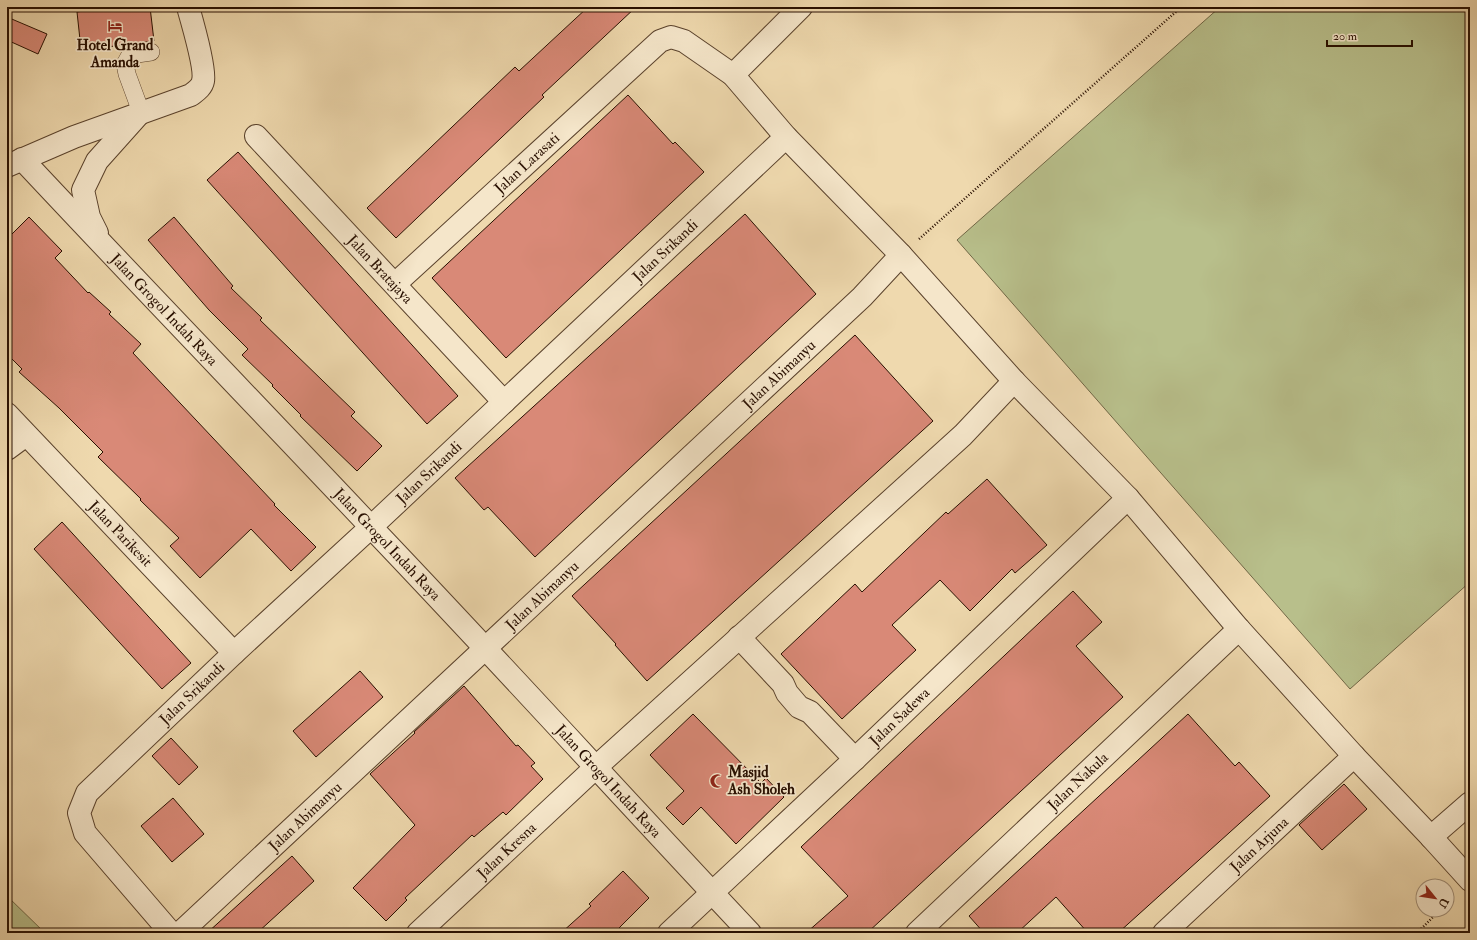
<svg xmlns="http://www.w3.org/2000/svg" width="1477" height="940" font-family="'IM FELL Double Pica',serif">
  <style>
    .green { fill: #b8bf8b; stroke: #706746 }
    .building { fill: #d98977; stroke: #280f00 }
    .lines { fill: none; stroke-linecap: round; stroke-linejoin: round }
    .service-casing { stroke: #5a422c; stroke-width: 18 }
    .minor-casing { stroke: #5a422c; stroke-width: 24 }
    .path { stroke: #280f00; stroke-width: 2.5; stroke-dasharray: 1 2; stroke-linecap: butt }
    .service { stroke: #f5e6ca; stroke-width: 17 }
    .minor { stroke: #f5e6ca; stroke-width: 22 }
    .labels { text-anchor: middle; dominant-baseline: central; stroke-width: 3.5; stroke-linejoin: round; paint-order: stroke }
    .poi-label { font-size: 15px; font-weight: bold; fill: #280f00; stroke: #f5e6ca }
    .street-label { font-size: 15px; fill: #280f00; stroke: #f5e6ca }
  </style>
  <rect width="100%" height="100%" fill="#efd9ae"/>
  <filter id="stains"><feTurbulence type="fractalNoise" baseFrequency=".005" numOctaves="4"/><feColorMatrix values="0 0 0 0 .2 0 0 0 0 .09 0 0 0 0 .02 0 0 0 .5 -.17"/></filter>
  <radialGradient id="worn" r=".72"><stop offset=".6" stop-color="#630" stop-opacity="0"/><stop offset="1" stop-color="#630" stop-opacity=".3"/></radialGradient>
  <path class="green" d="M1220,7H1470V582L1350,689L957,240Z
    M7,896L45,933H7Z"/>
  <path class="building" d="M112,7H150L154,41L91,49H81L77,12Z
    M588,7H636L542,95L544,97L396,238L367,208L515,67L519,71Z
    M7,17L47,34L38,54L7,40Z
    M628,95L673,144L675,142L704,172L506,358L432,278Z
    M238,152L458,396L427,424L207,180Z
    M745,214L816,294L535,557L488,507L484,510L455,478Z
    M29,217L62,251L55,258L88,293L89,292L111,312L109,314L141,344L133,353L275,504L274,505L316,547L291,571L251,529L200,578L170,546L179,538L140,500L141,499L98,457L103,452L59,408L19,372L22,369L7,354V239Z
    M174,217L233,286L231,288L262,318L260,320L355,412L351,416L382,446L357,471L300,416L301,415L272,386L273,385L242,355L248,349L209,310L148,240Z
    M855,335L933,421L647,681L615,645L616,644L572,596Z
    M987,479L1047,545L1015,573L1012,569L970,611L940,580L892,625L916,650L842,719L781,654L855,584L862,592L946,512L948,514Z
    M62,522L191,663L162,689L34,549Z
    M1073,591L1102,622L1076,646L1123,697L867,933H806L848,896L801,847Z
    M360,671L383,697L316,757L293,731Z
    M464,686L516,746L518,745L535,763L531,766L543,779L506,815L503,812L474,837L472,835L405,898L407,900L386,921L353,888L415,825L370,774L415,733L414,732Z
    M693,714L761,783L766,778L784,797L736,844L701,807L683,825L666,808L684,791L650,755Z
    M1188,714L1235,766L1239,762L1270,796L1118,933H1088L1056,897L1017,933H984L969,916Z
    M171,738L198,767L179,785L152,756Z
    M1344,784L1367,809L1322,850L1299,825Z
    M173,798L204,834L172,862L141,826Z
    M292,856L314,881L257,933H207Z
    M623,871L649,898L614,933H561L591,906L589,904Z"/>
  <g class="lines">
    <defs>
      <path id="service" d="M141,112L127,74L125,64L130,55L151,52"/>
      <g id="minor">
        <path d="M733,75L801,7"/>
        <path id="s1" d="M256,136L504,402"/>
        <path id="s2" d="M22,159C137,282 255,404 371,527C499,661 623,798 750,933"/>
        <path d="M7,166L74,137L191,95C196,91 202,87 203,81C206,69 192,21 188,7"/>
        <path d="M97,233L89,217L83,190L97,161L139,114"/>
        <path id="s3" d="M395,284L660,41L671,37L684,41L733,75L786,137L901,255L1014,381L1128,498L1239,629L1354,756L1431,837L1470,880"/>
        <path id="s4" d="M7,414L234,653"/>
        <path d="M7,449L26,435"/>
        <path d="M739,637L783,684L787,693L799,707L810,712L855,759"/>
        <path d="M1431,837L1470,803"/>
        <path id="s5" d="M171,933L85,833L79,813L87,793L234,653L371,527L786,137"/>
        <path id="s6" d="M180,933L862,297L901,255"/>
        <path id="s7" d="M418,933L595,768L963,435L1014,381"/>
        <path id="s8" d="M669,933L855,759L1128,498"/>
        <path id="s9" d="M917,933L1239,629"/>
        <path id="s10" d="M1164,933L1354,756"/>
      </g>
    </defs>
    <use href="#service" class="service-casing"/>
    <use href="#minor" class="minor-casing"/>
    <path class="path" d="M919,239L1178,10
      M1447,903L1452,898
      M1417,933L1440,910"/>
    <use href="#service" class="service"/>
    <use href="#minor" class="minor"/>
  </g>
  <defs>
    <symbol id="hotel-bare" viewBox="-9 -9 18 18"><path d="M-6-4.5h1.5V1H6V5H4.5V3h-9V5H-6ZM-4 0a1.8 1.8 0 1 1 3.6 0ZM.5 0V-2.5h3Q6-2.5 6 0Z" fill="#8f2418" stroke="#f5e6ca" stroke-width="2.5" paint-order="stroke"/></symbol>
    <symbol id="mosque-bare" viewBox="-9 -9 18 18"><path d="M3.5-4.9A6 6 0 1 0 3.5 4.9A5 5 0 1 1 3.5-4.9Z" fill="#8f2418" stroke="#f5e6ca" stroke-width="2.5" paint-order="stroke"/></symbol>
  </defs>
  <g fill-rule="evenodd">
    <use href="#hotel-bare" x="105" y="16" width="20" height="20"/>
    <use href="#mosque-bare" x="707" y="771" width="20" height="20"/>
  </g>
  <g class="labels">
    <g class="poi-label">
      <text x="115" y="45">Hotel Grand<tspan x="115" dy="17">Amanda</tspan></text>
      <text x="728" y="772" text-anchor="start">Masjid<tspan x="728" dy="17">Ash Sholeh</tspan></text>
    </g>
    <g class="street-label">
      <text stroke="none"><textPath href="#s3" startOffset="179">Jalan Larasati</textPath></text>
      <text stroke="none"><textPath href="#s5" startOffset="967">Jalan Srikandi</textPath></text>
      <text stroke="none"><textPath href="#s1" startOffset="182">Jalan Bratajaya</textPath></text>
      <text stroke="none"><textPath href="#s2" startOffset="207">Jalan Grogol Indah Raya</textPath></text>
      <text stroke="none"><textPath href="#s6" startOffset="819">Jalan Abimanyu</textPath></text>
      <text stroke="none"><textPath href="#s5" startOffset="643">Jalan Srikandi</textPath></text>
      <text stroke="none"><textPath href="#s4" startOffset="165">Jalan Parikesit</textPath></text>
      <text stroke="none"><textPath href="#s2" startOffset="531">Jalan Grogol Indah Raya</textPath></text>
      <text stroke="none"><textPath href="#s6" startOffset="495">Jalan Abimanyu</textPath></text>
      <text stroke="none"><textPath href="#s5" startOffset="319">Jalan Srikandi</textPath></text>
      <text stroke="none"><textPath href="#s8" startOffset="316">Jalan Sadewa</textPath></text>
      <text stroke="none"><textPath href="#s9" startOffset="221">Jalan Nakula</textPath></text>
      <text stroke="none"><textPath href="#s2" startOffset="855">Jalan Grogol Indah Raya</textPath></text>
      <text stroke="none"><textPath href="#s6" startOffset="171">Jalan Abimanyu</textPath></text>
      <text stroke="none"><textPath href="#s10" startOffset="130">Jalan Arjuna</textPath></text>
      <text stroke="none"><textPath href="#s7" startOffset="121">Jalan Kresna</textPath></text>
    </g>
  </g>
  <rect width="1477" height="940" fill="none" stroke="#efd9ae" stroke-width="24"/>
  <rect x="8" y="8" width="1461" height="924" fill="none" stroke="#280f00" stroke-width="2"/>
  <rect x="12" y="12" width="1453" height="916" fill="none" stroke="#280f00"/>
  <g transform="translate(1435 898) rotate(120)"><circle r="19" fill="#f5e6ca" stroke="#a39079"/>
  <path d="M0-3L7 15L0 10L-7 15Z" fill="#8f2418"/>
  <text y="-6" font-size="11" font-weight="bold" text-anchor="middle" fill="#280f00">U</text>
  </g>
  <path d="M1327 40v6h85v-6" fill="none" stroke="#280f00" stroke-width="2"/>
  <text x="1333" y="40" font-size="12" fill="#280f00" stroke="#f5e6ca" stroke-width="3" paint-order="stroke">20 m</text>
  <rect width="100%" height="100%" filter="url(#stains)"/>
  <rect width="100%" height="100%" fill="url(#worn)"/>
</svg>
